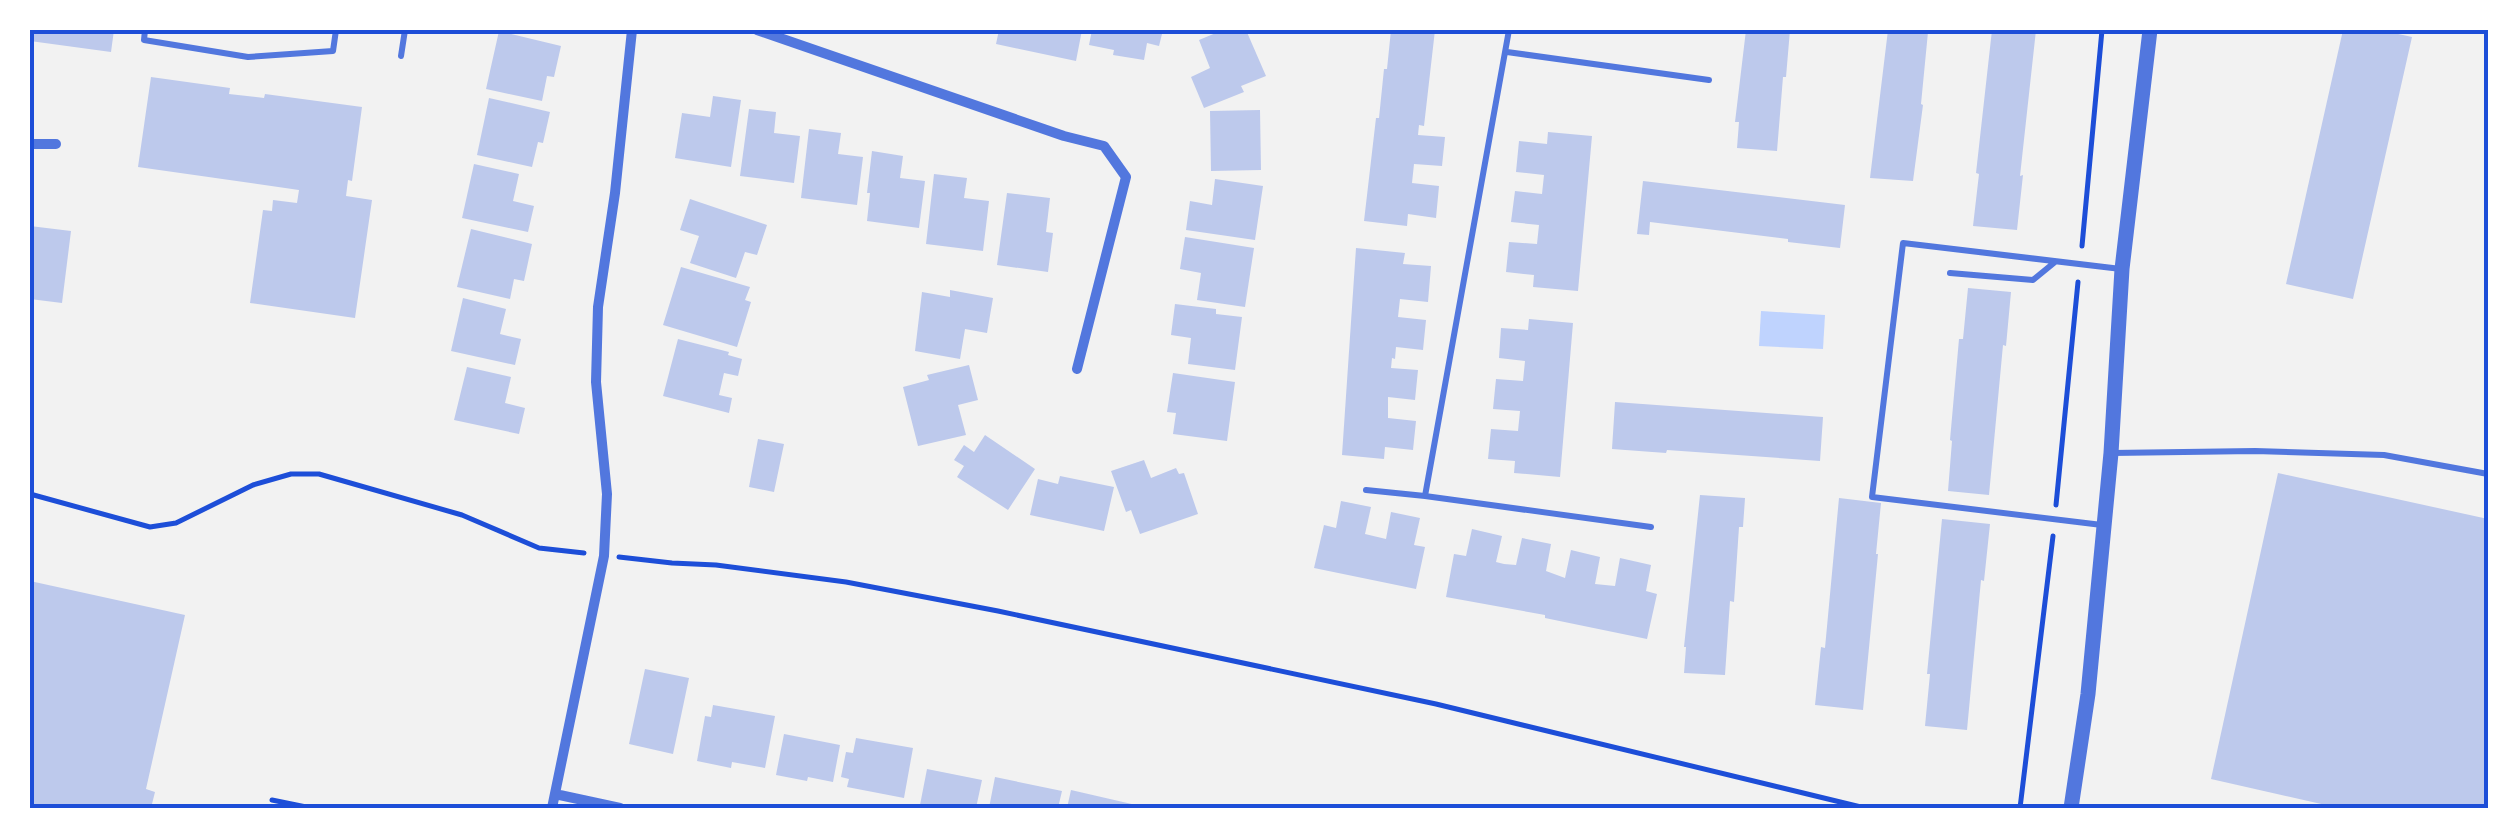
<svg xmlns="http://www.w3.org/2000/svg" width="2518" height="838" font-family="'IBM Plex Serif',serif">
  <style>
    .water { fill: #bfd3fe }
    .building { fill: #bdc9ec }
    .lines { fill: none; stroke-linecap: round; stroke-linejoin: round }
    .path { stroke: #1d4ed8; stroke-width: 5 }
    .service { stroke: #5277de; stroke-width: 6 }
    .minor { stroke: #5277de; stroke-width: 10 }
    .tertiary { stroke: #5277de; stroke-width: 15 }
    .neatline { fill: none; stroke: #1d4ed8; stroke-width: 4 }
  </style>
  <rect width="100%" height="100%" fill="#f2f2f2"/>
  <path class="water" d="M1761,311L1825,315L1823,349L1759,346Z"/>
  <path class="building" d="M30,30H114L111,52L30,41Z
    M999,30H1082L1076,61L996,44Z
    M1092,30H1163L1159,46L1147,43L1144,60L1113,55L1114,50L1089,45Z
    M1223,30H1246L1266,76L1241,86L1244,92L1204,108L1191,77L1210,68L1199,40Z
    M1391,30H1435L1424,126L1419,125L1418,135L1445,137L1442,166L1414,164L1412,183L1439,186L1436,218L1408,214L1407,226L1364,221L1376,118H1379L1384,69H1387Z
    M1746,30H1790L1786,77H1783L1777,151L1737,148L1739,122H1735Z
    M1888,30L1928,32L1921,104L1923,105L1913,181L1870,178Z
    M1992,30H2036L2020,176L2023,175L2017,230L1973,226L1979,174L1976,173Z
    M2343,30H2380L2412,37L2353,299L2286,284Z
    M499,31L561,46L554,77L547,76L542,101L486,89Z
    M151,77L230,88L229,94L264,98L265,94L362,107L352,181L348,180L346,196L372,200L355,318L250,303L263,210L272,211L273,200L297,203L299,190L138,167Z
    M713,96L741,100L731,167L675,158L682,113L710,117Z
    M489,98L550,112L543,143L538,142L532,167L477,155Z
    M749,109L776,112L774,133L800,136L794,183L740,176Z
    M1260,110L1261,170L1211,171L1210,111Z
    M809,129L841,133L838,154L863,157L857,205L801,198Z
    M1548,132L1592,136L1578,291L1533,287L1534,275L1506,272L1509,242L1537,244L1539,225L1511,222L1515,191L1542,194L1544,175L1516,172L1519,141L1547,144Z
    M872,151L903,156L900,178L925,181L919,228L867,221L870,193H867Z
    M474,164L519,174L513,201L534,206L528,232L462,218Z
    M934,174L967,178L964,198L989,201L983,251L926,244Z
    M1215,179L1263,186L1255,240L1186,230L1190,201L1212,205Z
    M1643,181L1845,205L1840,248L1788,242V239L1650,222L1649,235L1637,234Z
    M1007,193L1050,198L1046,232L1053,233L1048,272L997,265Z
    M690,199L767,225L757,255L745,252L736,278L690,263L699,236L680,230Z
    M30,226L71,231L62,303L30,299Z
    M471,229L532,244L524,281L514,279L510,299L457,287Z
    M1185,237L1254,248L1245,307L1197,300L1201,273L1180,269Z
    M1356,248L1405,253L1403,264L1431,266L1428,302L1400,299L1398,317L1426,320L1423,350L1396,347L1395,359L1392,358L1391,368L1418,370L1415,400L1388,397V418L1416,421L1413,450L1385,447L1384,459L1342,455Z
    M681,267L750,287L745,300L751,302L737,347L663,325Z
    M1968,288L2011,292L2006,346L2003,345L1989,495L1948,491L1952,441L1950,440L1959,339H1963Z
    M950,290L993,298L987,333L965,329L960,359L915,351L922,292L950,297Z
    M463,298L506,309L500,334L521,339L515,365L451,351Z
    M1175,304L1216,309V314L1242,317L1235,370L1188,364L1191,338L1171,335Z
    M1529,319L1573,323L1560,477L1514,473L1515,461L1488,459L1491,429L1518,431L1520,411L1493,409L1496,379L1523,381L1525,361L1499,358L1501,328L1528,330Z
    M678,339L729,352L728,355L742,359L738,376L724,373L719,395L732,398L729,413L663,396Z
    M969,365L978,400L958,405L966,435L918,446L903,387L929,380L927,375Z
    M467,367L511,377L505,403L525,408L519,434L454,420Z
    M1173,373L1235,382L1227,441L1173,434L1176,413L1167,412Z
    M1615,402L1823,417L1820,461L1667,450L1666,453L1612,449Z
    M985,435L1035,469L1008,510L957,477L964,466L954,460L964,445L974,452Z
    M758,439L784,444L774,492L749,487Z
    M1144,460L1151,478L1176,468L1179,474L1184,473L1198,514L1140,534L1131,510L1126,512L1111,471Z
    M2278,473L2488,519V808H2339L2211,779Z
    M1060,476L1114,487L1104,531L1030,515L1038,479L1058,484Z
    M1700,495L1745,498L1743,527H1739L1734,602L1730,601L1725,675L1684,673L1686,647H1684Z
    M1839,498L1881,503L1876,554H1878L1863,710L1815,705L1821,647L1825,648Z
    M1341,501L1371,507L1365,534L1386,539L1391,512L1420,518L1414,545L1425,547L1416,589L1314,568L1324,525L1336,528Z
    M1942,519L1990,524L1984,581L1981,580L1967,730L1925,726L1930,674H1927Z
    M1472,529L1502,536L1496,562L1504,564L1516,565L1522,538L1551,544L1546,571L1565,578L1571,550L1600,557L1595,584L1615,586L1620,558L1651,565L1646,591L1657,594L1647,639L1545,618V615L1446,597L1454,554L1466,556Z
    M30,581L185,615L146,789L155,792L151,808H30Z
    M645,669L689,678L673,754L629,744Z
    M713,705L775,716L765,768L732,762L731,768L697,761L705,716L711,717Z
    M784,734L840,745L833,782L808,777L807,781L776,775Z
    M856,738L913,748L904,798L847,787L849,779L841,777L846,752L853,753Z
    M927,769L982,780L976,808H932L920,805Z
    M995,777L1062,791L1058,808H989Z
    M1071,790L1136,805V808H1067Z"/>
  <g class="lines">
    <path class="path" d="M2082,246L2102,30
      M30,494L150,527L176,523L253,485L291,474H319L462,515L539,548L584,553
      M2056,505L2078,282
      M619,557L672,563L716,565L846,582L998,611L1436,704L1865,808
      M272,800L311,808
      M2020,808L2053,536"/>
    <path class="service" d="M145,30L144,40L248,57L333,51L336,30
      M1507,52L1709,80
      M401,56L405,30
      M1950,273L2033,280L2055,262
      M2112,453L2255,451L2384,455L2488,474
      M1366,490L1425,496L1651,527
      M1425,496L1509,30
      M2102,525L1872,497L1903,243L2121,269"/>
    <path class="minor" d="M757,30L1064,136L1104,146L1126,177L1077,369
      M30,144H56
      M555,794L620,808
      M552,808L604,556L607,494L596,382L598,307L615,193L632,30"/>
    <path class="tertiary" d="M2071,808L2088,694L2111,453L2122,269L2150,30"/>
  </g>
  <rect width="2518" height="838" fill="none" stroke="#ffffff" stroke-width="65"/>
  <rect x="32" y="32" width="2454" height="774" class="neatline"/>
</svg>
